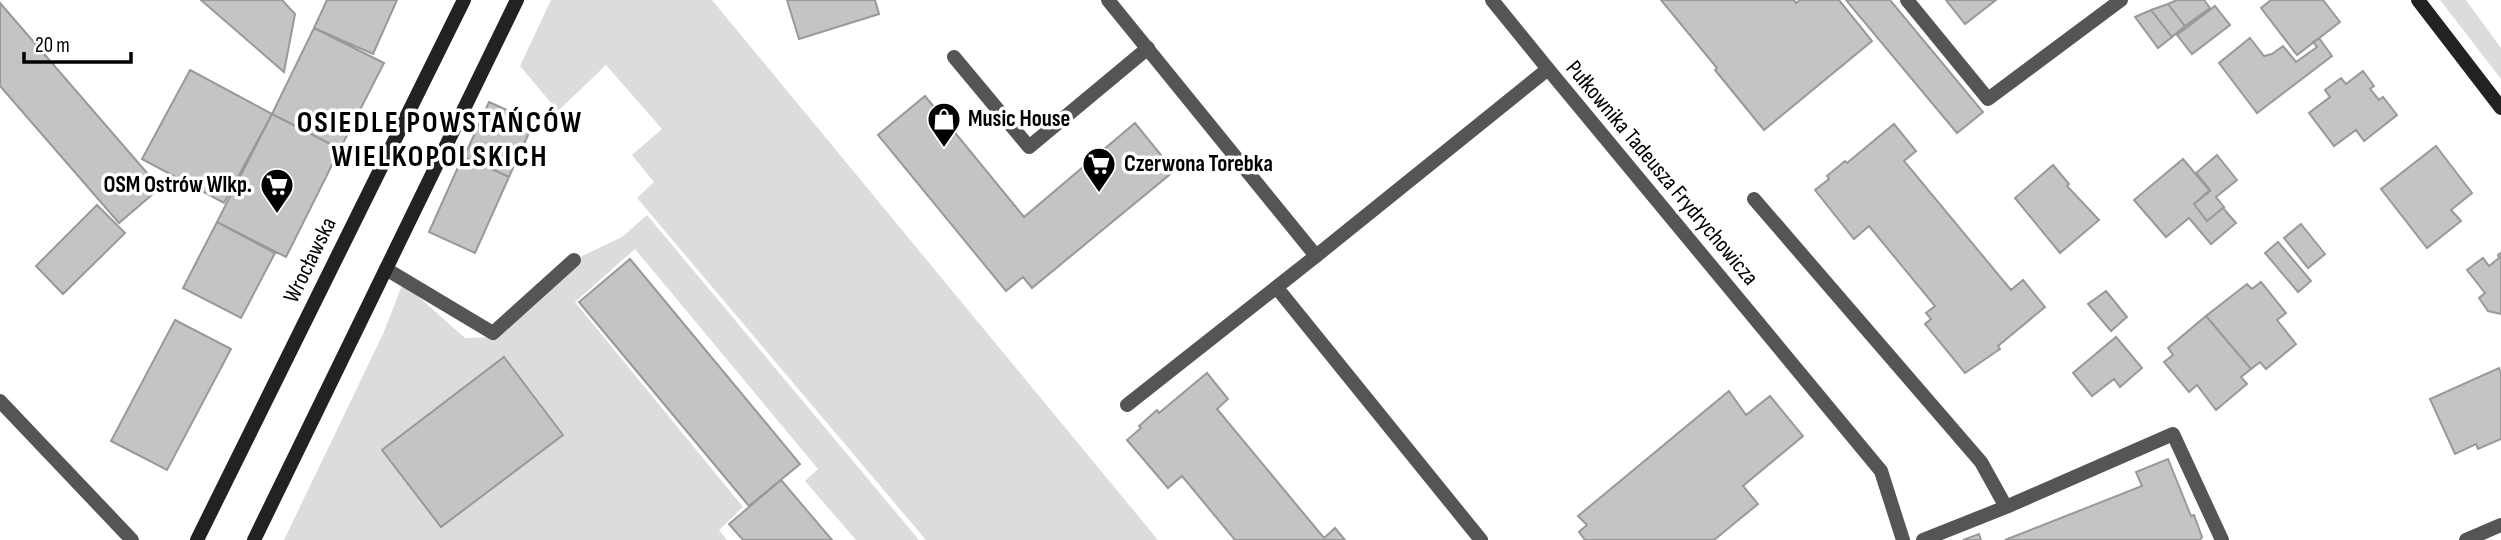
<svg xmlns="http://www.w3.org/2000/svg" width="2501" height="540" font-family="'Sofia Sans Condensed',sans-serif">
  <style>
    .green { fill: #dcdcdc }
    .building { fill: #c4c4c4; stroke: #999; stroke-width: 2 }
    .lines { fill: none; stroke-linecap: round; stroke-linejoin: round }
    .lane { stroke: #555; stroke-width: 14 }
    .street { stroke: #555; stroke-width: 14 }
    .secondary { stroke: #222; stroke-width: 14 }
    .labels { text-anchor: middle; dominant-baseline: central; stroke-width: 7; stroke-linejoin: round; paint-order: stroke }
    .poi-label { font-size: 23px; font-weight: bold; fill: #000; stroke: #fff; text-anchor: start }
    .street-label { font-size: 23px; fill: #000; stroke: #fff }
    .district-label { font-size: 30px; font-weight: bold; letter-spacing: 2px; fill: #000; stroke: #fff }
  </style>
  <rect width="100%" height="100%" fill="#fff"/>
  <path class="green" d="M551,0H712L1158,540H926L637,198L654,182L632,155L662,129L606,65L558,111L520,66Z
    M2440,0H2466L2501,48V79Z
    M647,215L919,540H856L805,481L818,469L635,249L575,302L743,507L719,530L727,540H284L383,334L403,283L465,338L496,337L582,256L622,237Z"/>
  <path class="building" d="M201,0H282L295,14L284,72Z
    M327,0H397L373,54L314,28Z
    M787,0H875L879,14L799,39Z
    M1661,0H1794L1796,3L1800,0H1839L1872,41L1764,130L1715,70L1717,68Z
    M1846,0H1890L1983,112L1957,133Z
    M1946,0H1996L1965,24Z
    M2177,0H2204L2210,8L2185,26L2168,4Z
    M2271,0H2323L2340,22L2297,55L2261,8Z
    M0,3L160,188L119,223L0,86Z
    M2168,4L2185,26L2172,37L2151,10Z
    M2215,6L2230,25L2192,54L2177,35Z
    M2151,10L2172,37L2158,48L2135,17Z
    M314,28L384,63L340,149L272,114Z
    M2250,38L2264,56L2272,54L2283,46L2296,62L2317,47L2313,42L2319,38L2332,56L2257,113L2219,63Z
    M190,70L272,114L224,203L142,159Z
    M2363,71L2374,86L2370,89L2379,100L2383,97L2397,115L2364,141L2356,130L2334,146L2309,113L2330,97L2325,90L2341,78L2346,84Z
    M925,96L1024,217L1135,123L1174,171L1032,288L1023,277L1006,291L878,135Z
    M489,102L534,122L509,177L464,157Z
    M272,114L340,149L286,257L217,222Z
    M1894,124L1916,151L1904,161L2011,290L2023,280L2045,307L1998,346L2000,349L1965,373L1925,324L1931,319L1926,313L1935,306L1869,226L1854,239L1815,190L1829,179L1827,176L1845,161L1847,163Z
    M2436,146L2472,193L2451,210L2461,221L2427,248L2381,189Z
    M2217,155L2237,180L2216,197L2224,207L2207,221L2194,204L2210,190L2196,173Z
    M463,156L509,177L475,253L429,232Z
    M2183,159L2210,191L2194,204L2207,221L2223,208L2236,223L2211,244L2189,218L2166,237L2134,200Z
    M2053,165L2069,184L2067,186L2099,220L2060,253L2015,198Z
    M97,205L125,233L63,294L36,266Z
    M217,222L275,253L241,318L183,288Z
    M2301,224L2325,254L2308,268L2284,238Z
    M2278,242L2311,281L2298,292L2265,253Z
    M2501,253V314L2488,311L2479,298L2485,293L2467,270L2483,258L2489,266L2499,258L2498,255Z
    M630,259L800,464L749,506L579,302Z
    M2261,282L2286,313L2277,320L2296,344L2266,369L2260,362L2251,369L2206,316L2247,284L2252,289Z
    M2106,291L2127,317L2111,331L2088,304Z
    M2206,316L2251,369L2241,377L2247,384L2216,410L2197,385L2189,392L2164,362L2173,355L2168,348Z
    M175,320L231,349L167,470L111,441Z
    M2116,337L2142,368L2120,387L2114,379L2092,396L2073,373Z
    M504,357L563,435L441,527L382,450Z
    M2499,368L2501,373V439L2478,449L2476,444L2455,454L2430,399Z
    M1207,373L1228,399L1217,409L1324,538L1335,528L1345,540H1235L1182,476L1168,488L1127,440L1141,428L1139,426L1157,410L1159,413Z
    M1729,391L1746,415L1770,396L1803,436L1743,486L1758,504L1714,540H1585L1579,532L1587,525L1578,516Z
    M2168,459L2191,516L2194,515L2202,537L2200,540H2005L2142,486L2136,472Z
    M781,480L832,540H743L729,524Z
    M1979,534L1981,540H1963Z"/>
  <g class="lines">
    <path class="lane" d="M1492,0L1548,69
      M1907,0L1988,99L2121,0
      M954,57L1029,147L1148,48
      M1754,199L1981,462L2006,507
      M386,269L493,333L574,260
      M1277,288L1481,540
      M1127,405L1316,256
      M1923,540L2006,507L2173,434L2222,540"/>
    <path class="street" d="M1108,0L1316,256L1548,69L1881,471L1903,540
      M0,401L132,540
      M2466,540L2501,525"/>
    <path class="secondary" d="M2418,0L2501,108
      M197,540L464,0
      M254,540L517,0"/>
  </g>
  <defs>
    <symbol id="shop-pin" viewBox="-11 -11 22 30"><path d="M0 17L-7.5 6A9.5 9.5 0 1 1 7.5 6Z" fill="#000" stroke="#fff"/><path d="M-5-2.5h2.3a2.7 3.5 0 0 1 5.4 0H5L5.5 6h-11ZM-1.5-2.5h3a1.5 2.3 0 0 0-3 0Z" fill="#fff"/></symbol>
    <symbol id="supermarket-pin" viewBox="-11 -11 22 30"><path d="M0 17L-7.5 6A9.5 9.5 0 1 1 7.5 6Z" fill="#000" stroke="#fff"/><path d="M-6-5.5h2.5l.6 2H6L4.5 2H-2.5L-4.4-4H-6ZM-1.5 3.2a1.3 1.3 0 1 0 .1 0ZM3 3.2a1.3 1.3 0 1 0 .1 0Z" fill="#fff"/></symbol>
  </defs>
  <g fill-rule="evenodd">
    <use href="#shop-pin" x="925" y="100" width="38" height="52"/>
    <use href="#supermarket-pin" x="1080" y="145" width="38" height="52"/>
    <use href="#supermarket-pin" x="258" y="166" width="38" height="52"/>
  </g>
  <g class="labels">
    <g class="poi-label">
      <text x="968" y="119">Music House</text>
      <text x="1124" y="164">Czerwona Torebka</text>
      <text x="252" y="185" text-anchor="end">OSM Ostrów Wlkp.</text>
    </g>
    <g class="street-label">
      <text transform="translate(1662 173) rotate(50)">Pułkownika Tadeusza Frydrychowicza</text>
      <text transform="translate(310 260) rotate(-64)">Wrocławska</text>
    </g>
    <g class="district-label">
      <text x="440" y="123">OSIEDLE POWSTAŃCÓW<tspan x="440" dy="34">WIELKOPOLSKICH</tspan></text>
    </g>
  </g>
  <path d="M24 52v10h107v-10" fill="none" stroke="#000000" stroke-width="3.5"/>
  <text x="35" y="52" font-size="21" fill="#000000" stroke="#ffffff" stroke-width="5" paint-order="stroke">20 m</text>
</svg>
